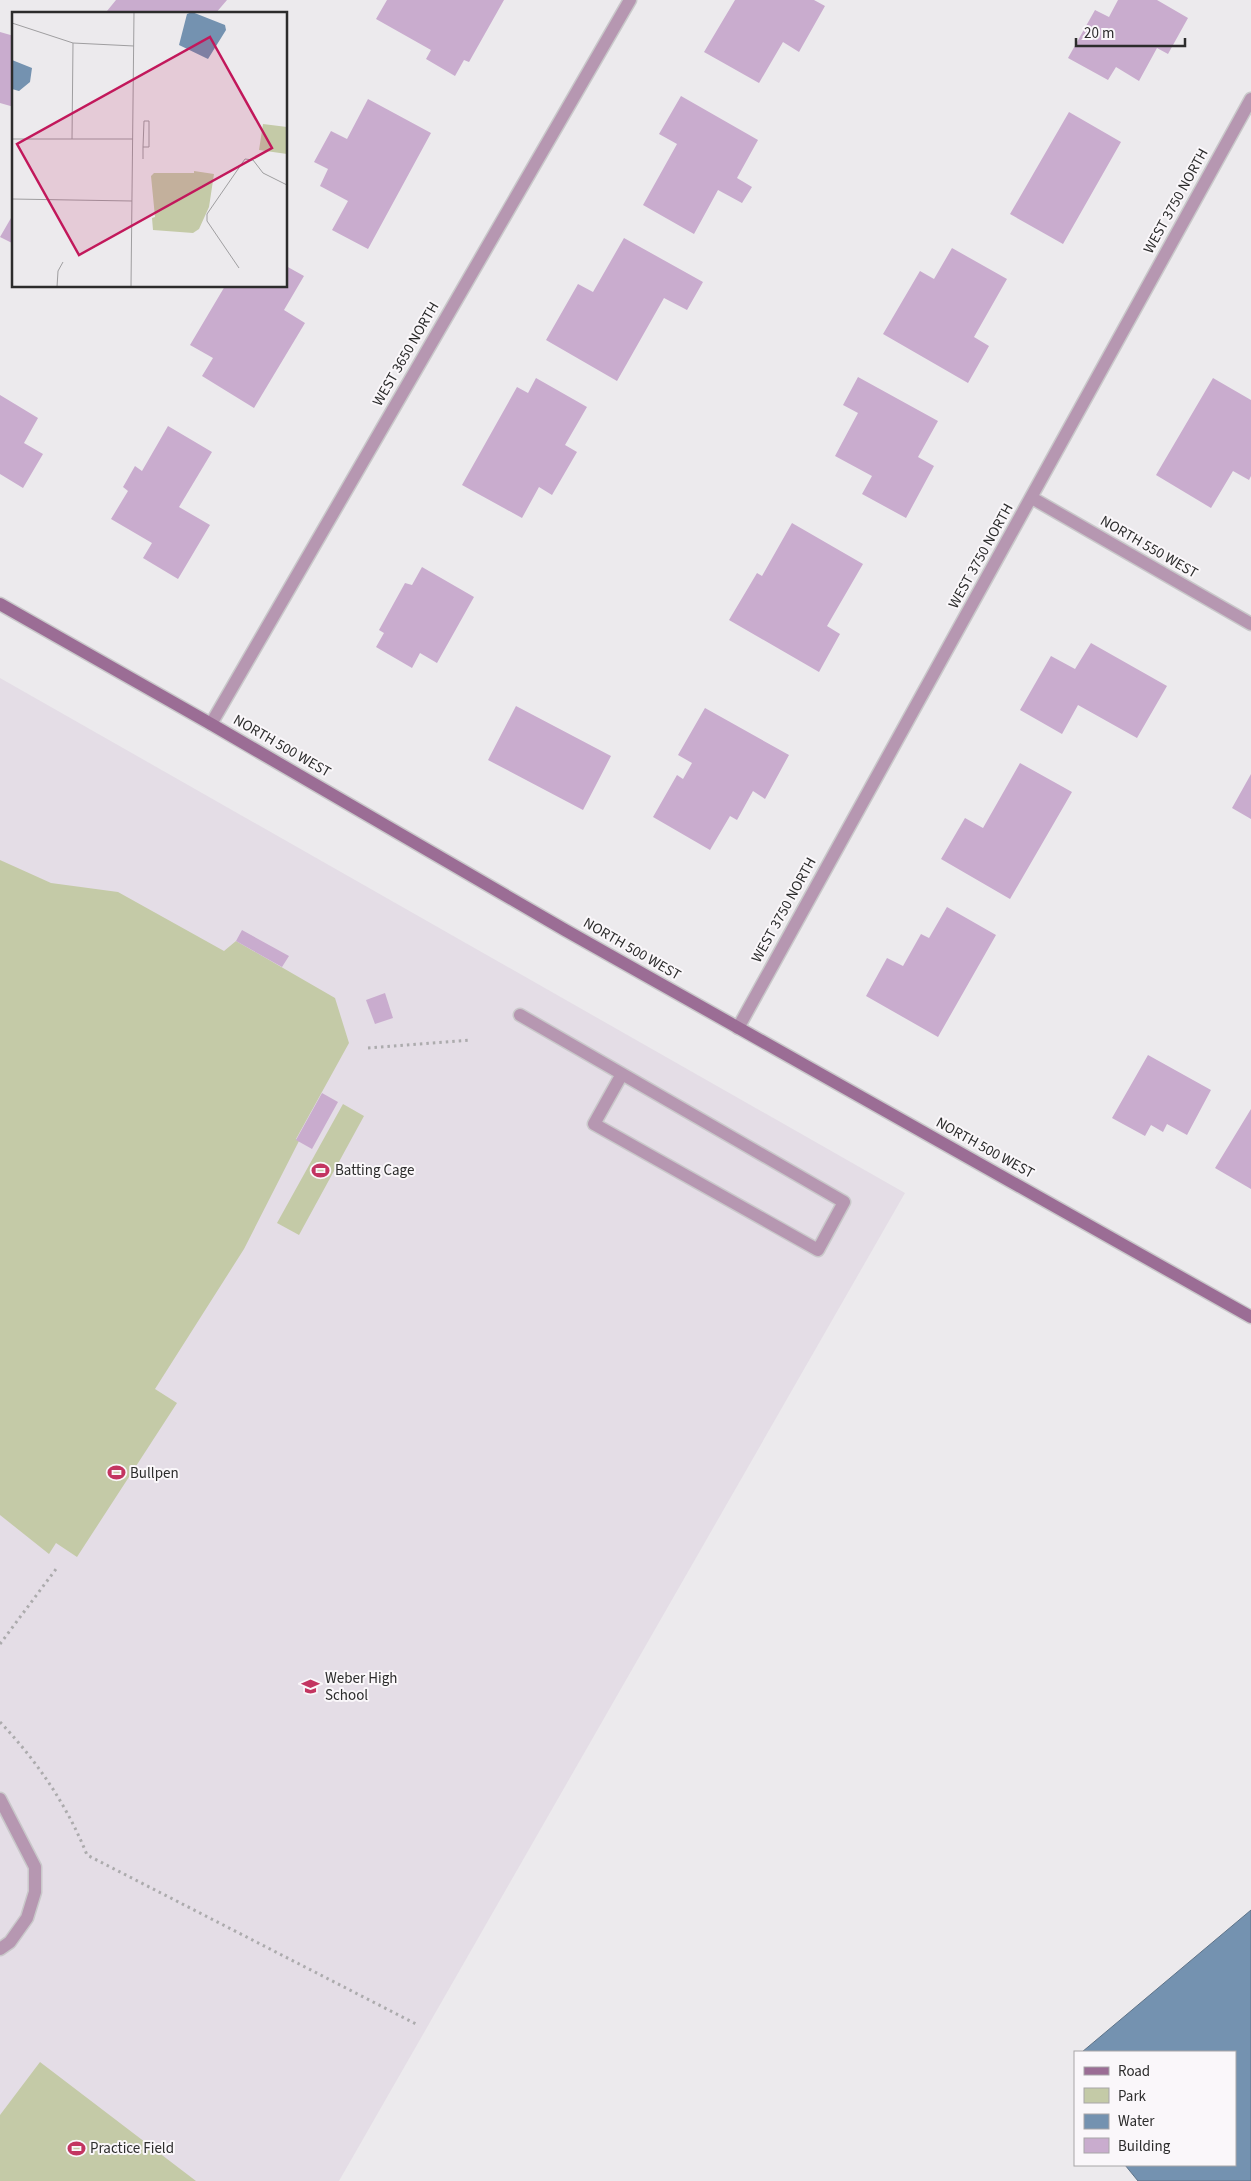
<svg xmlns="http://www.w3.org/2000/svg" width="1251" height="2181" font-family="'Source Sans 3',sans-serif">
  <style>
    .built { fill: #e4dde6 }
    .green { fill: #c4caa7 }
    .water { fill: #7492b0; stroke: #5e7388 }
    .building { fill: #c9acce }
    .lines { fill: none; stroke-linecap: round; stroke-linejoin: round }
    .lane-casing { stroke: #c9c8ca; stroke-width: 15 }
    .street-casing { stroke: #c9c8ca; stroke-width: 15 }
    .secondary-casing { stroke: #c9c8ca; stroke-width: 15 }
    .path { stroke: #acabad; stroke-width: 3; stroke-dasharray: 2.5 4; stroke-linecap: butt }
    .lane { stroke: #b697b1; stroke-width: 12 }
    .street { stroke: #b697b1; stroke-width: 12 }
    .secondary { stroke: #9b6d95; stroke-width: 12 }
    .labels { text-anchor: middle; dominant-baseline: central; stroke-width: 4; stroke-linejoin: round; paint-order: stroke }
    .street-label { font-size: 15px; fill: #2c2c2c; stroke: #faf7fa }
    .poi-label { font-size: 15px; fill: #2c2c2c; stroke: #faf7fa; text-anchor: start }
    .inset-road { fill: none; stroke: #9f9ea0; stroke-width: 1 }
    .view { fill: #c2185b; fill-opacity: 0.15; stroke: #c2185b; stroke-width: 2.5 }
    .inset-edge { fill: none; stroke: #2c2c2c; stroke-width: 2.5 }
  </style>
  <rect width="100%" height="100%" fill="#eceaed"/>
  <path class="built" d="M0,678L905,1193L339,2181H0Z"/>
  <path class="green" d="M0,860L51,883L118,892L224,951L236,941L335,998L349,1043L296,1139L299,1141L244,1249L155,1389L177,1403L77,1557L56,1543L49,1554L0,1515Z
    M343,1104L364,1116L299,1235L277,1223Z
    M40,2062L196,2181H0V2115Z"/>
  <path class="water" d="M1251,1910V2181H1138L1125,2165H1235V2052H1082Z"/>
  <path class="building" d="M116,0H227L215,14H189L187,12L186,14H110L107,11Z
    M387,0H504L469,62L464,60L455,76L426,59L431,50L376,19Z
    M735,0H814L825,6L799,52L783,42L759,83L704,52Z
    M1118,0H1157L1188,18L1168,54L1157,48L1139,81L1116,67L1108,80L1068,58L1095,10L1109,17Z
    M0,32L14,36V107L0,103Z
    M681,96L758,140L737,178L752,187L742,203L718,190L694,234L643,205L677,144L659,134Z
    M368,99L431,133L368,249L332,230L348,201L320,186L328,169L314,162L331,131L347,139Z
    M1069,112L1121,142L1063,244L1010,214Z
    M11,218L14,220V244L0,237Z
    M624,238L703,282L687,310L664,298L617,381L546,340L578,284L593,292Z
    M952,248L1007,279L974,337L989,346L968,383L883,334L920,271L934,279Z
    M286,266L304,276L284,310L305,323L254,408L202,376L213,358L190,345L225,286H286Z
    M858,377L938,421L918,457L934,466L906,518L862,494L872,476L835,456L858,413L843,405Z
    M536,378L587,407L565,445L577,452L552,495L539,487L522,518L462,485L517,387L528,393Z
    M1213,378L1251,400V476L1249,480L1233,471L1211,508L1156,475Z
    M0,395L38,418L24,443L43,454L23,488L0,474Z
    M168,426L212,452L179,507L210,525L178,579L143,558L152,543L111,519L128,491L123,487L135,466L142,471Z
    M792,523L863,564L827,626L840,634L819,672L729,620L757,573L762,576Z
    M422,567L474,597L437,663L420,653L412,668L376,647L384,633L379,630L405,583L412,585Z
    M1091,643L1167,686L1137,738L1078,705L1062,734L1020,710L1051,656L1075,669Z
    M516,706L611,756L583,810L488,760Z
    M705,708L789,755L765,799L753,791L737,820L730,816L710,850L653,817L677,775L683,779L692,763L678,755Z
    M1020,763L1072,792L1010,899L941,859L965,818L983,828Z
    M1251,774V819L1232,808Z
    M947,907L996,935L938,1037L866,996L887,958L903,966L921,934L929,938Z
    M242,930L289,956L282,967L236,941Z
    M385,993L393,1018L375,1024L366,1000Z
    M1148,1055L1211,1090L1187,1135L1167,1124L1163,1132L1151,1125L1145,1136L1112,1118Z
    M322,1093L338,1102L312,1149L296,1140Z
    M1251,1109V1189L1215,1168Z"/>
  <g class="lines">
    <defs>
      <path id="lane" d="M520,1015L844,1202L818,1250L594,1124L622,1074
        M0,1799L35,1867V1892L27,1918L10,1942L0,1949"/>
      <path id="street" d="M1032,498L1251,624
        M211,724L630,0
        M738,1028L1251,99"/>
      <path id="secondary" d="M0,604L211,724L565,930L1251,1317"/>
    </defs>
    <use href="#lane" class="lane-casing"/>
    <use href="#street" class="street-casing"/>
    <use href="#secondary" class="secondary-casing"/>
    <path class="path" d="M368,1048L471,1040
      M0,1644L56,1569
      M0,1722C37,1761 67,1805 87,1855L416,2024"/>
    <use href="#lane" class="lane"/>
    <use href="#street" class="street"/>
    <use href="#secondary" class="secondary"/>
  </g>
  <defs>
    <symbol id="stadium-bare" viewBox="-9 -9 18 18"><path d="M0-5a6.5 5 0 1 0 0 10a6.5 5 0 1 0 0-10ZM-3.5-1.8h7v3.6h-7Z" fill="#c33561" stroke="#faf7fa" stroke-width="2.5" paint-order="stroke"/></symbol>
    <symbol id="school-bare" viewBox="-9 -9 18 18"><path d="M0-5L7-2L0 1L-7-2ZM-4 1L0 2.5L4 1V4Q0 6-4 4Z" fill="#c33561" stroke="#faf7fa" stroke-width="2.5" paint-order="stroke"/></symbol>
  </defs>
  <g fill-rule="evenodd">
    <use href="#stadium-bare" x="308" y="1158" width="25" height="25"/>
    <use href="#stadium-bare" x="104" y="1460" width="25" height="25"/>
    <use href="#school-bare" x="298" y="1674" width="25" height="25"/>
    <use href="#stadium-bare" x="64" y="2136" width="25" height="25"/>
  </g>
  <g class="labels">
    <g class="street-label">
      <text transform="translate(1176 201) rotate(-61)">WEST 3750 NORTH</text>
      <text transform="translate(406 354) rotate(-60)">WEST 3650 NORTH</text>
      <text transform="translate(1149 547) rotate(30)">NORTH 550 WEST</text>
      <text transform="translate(981 556) rotate(-61)">WEST 3750 NORTH</text>
      <text transform="translate(282 746) rotate(30)">NORTH 500 WEST</text>
      <text transform="translate(784 910) rotate(-61)">WEST 3750 NORTH</text>
      <text transform="translate(632 949) rotate(30)">NORTH 500 WEST</text>
      <text transform="translate(985 1148) rotate(29)">NORTH 500 WEST</text>
    </g>
    <g class="poi-label">
      <text x="335" y="1170">Batting Cage</text>
      <text x="130" y="1473">Bullpen</text>
      <text x="325" y="1678">Weber High<tspan x="325" dy="17">School</tspan></text>
      <text x="90" y="2148">Practice Field</text>
    </g>
  </g>
  <g transform="translate(12 12)">
    <rect width="275" height="275" fill="#eceaed"/>
    <path d="M251,112L275,115V142L247,138ZM182,159L202,162L197,195L187,217L181,221L141,218L140,206L143,205L139,164L142,161H182Z" fill="#c4caa7"/>
    <path d="M180,0L213,13L214,18L196,47L167,33L175,2ZM0,48L20,56L18,70L7,79L0,77Z" fill="#7492b0"/>
    <path class="inset-road" d="M0,11L61,31L122,34M0,127H121M60,127L61,31M131,147V135L132,109H137V135H131M0,187L120,189M227,256L195,209V202L233,147L241,148L251,161L275,173M45,275L46,259L51,250M119,275L122,0"/>
    <path class="view" d="M198,25L260,136L67,243L5,132Z"/>
    <rect width="275" height="275" class="inset-edge"/>
  </g>
  <rect x="1074" y="2051" width="162" height="115" fill="#faf7fa" stroke="#a8a6a8"/>
  <rect x="1084" y="2067" width="25" height="8" fill="#9b6d95" stroke="#a8a6a8"/>
  <text x="1118" y="2076" font-size="15" fill="#2c2c2c">Road</text>
  <rect x="1084" y="2088" width="25" height="15" fill="#c4caa7" stroke="#a8a6a8"/>
  <text x="1118" y="2101" font-size="15" fill="#2c2c2c">Park</text>
  <rect x="1084" y="2114" width="25" height="15" fill="#7492b0" stroke="#a8a6a8"/>
  <text x="1118" y="2126" font-size="15" fill="#2c2c2c">Water</text>
  <rect x="1084" y="2138" width="25" height="15" fill="#c9acce" stroke="#a8a6a8"/>
  <text x="1118" y="2151" font-size="15" fill="#2c2c2c">Building</text>
  <path d="M1076 38v8h109v-8" fill="none" stroke="#2c2c2c" stroke-width="2.5"/>
  <text x="1084" y="38" font-size="15" fill="#2c2c2c" stroke="#faf7fa" stroke-width="4" paint-order="stroke">20 m</text>
</svg>
